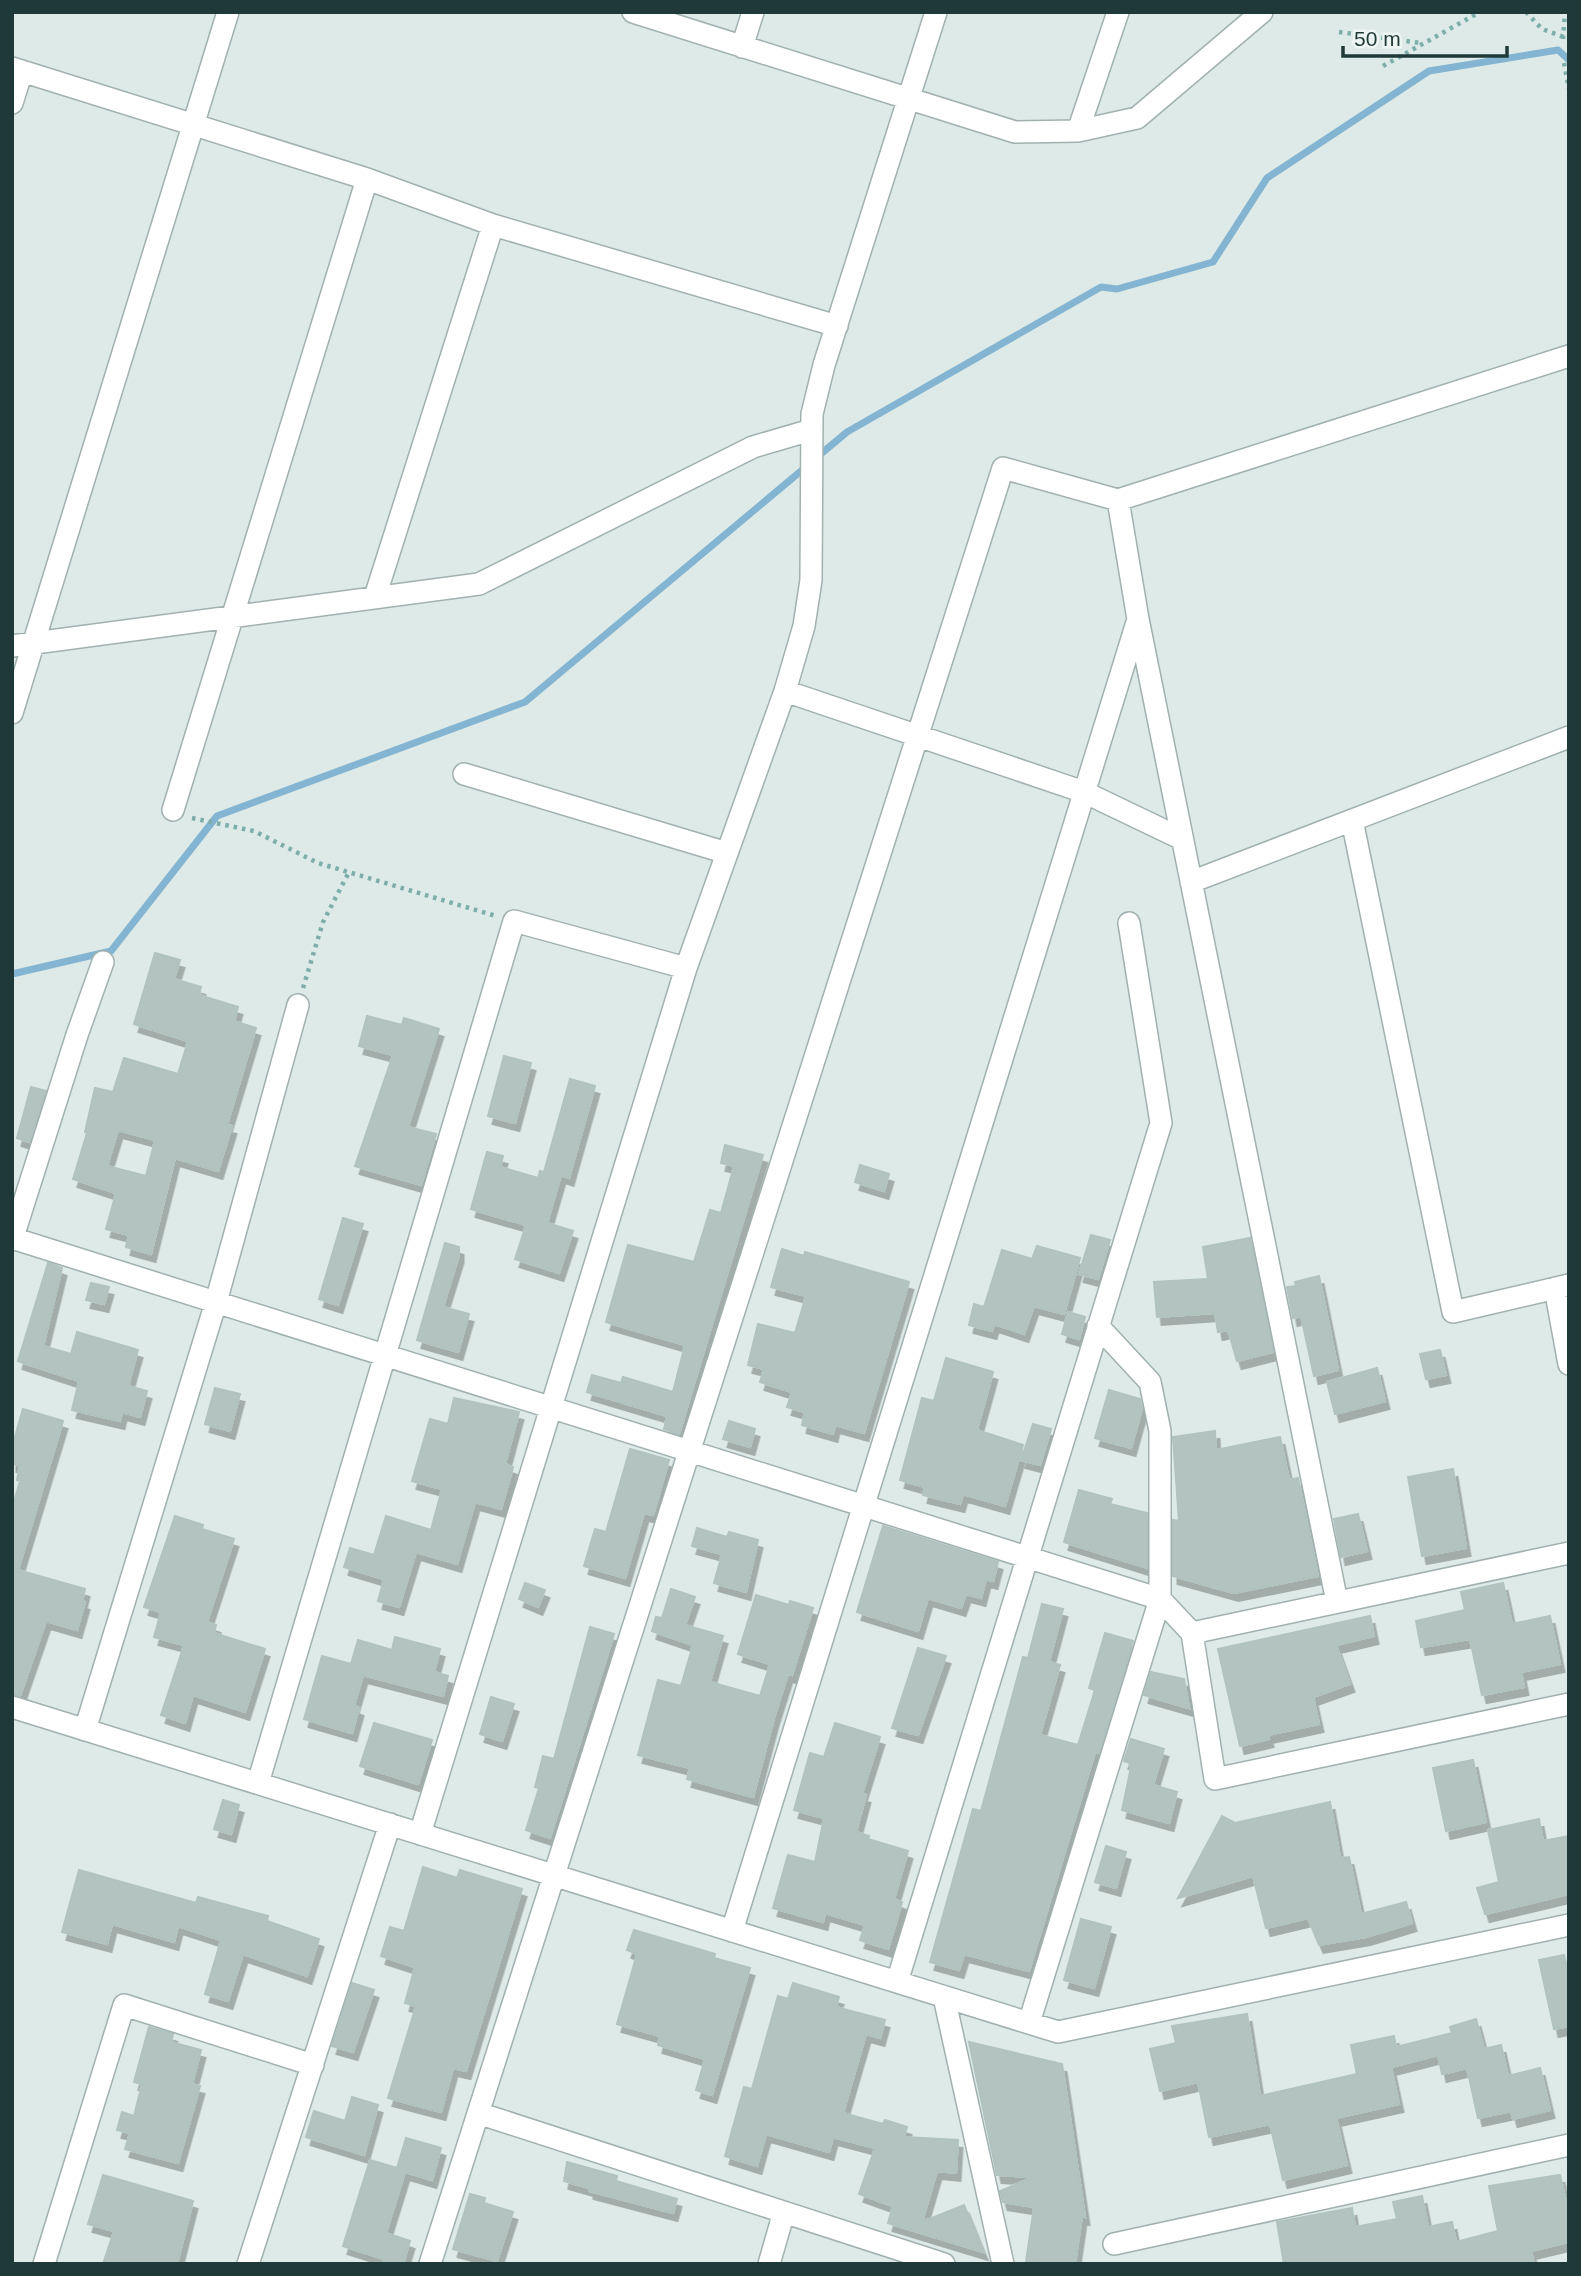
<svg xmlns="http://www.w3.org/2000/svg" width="1581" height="2276" font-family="Arial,sans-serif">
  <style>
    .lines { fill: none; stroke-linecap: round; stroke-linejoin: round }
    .stream { stroke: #83b4d1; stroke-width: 7 }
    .building { fill: #b3c4c0; stroke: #b0c3bf; stroke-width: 2; fill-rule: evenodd; filter: url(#shadow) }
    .street-casing { stroke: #a0b1af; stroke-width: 24 }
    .path { stroke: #7daeaa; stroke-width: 4.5; stroke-dasharray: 3.5 5; stroke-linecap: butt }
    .street { stroke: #fff; stroke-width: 21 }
  </style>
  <defs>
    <filter id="shadow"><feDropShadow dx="4.5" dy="8" stdDeviation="0" flood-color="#0004"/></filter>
  </defs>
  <rect width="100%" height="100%" fill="#ddeae7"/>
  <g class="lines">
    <path class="stream" d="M816,458L847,432L1101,287L1117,289L1213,262L1267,178L1429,71L1558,50L1569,60
      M12,974L111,951L217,816L525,702L807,466"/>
  </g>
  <path class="building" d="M155,953L180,960L174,979L201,987L199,995L238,1007L234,1021L256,1028L227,1125L232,1126L218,1171L175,1158L151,1254L126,1247L129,1235L106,1229L116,1193L73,1179L87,1133L85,1132L95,1088L113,1092L124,1058L178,1074L188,1041L134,1024ZM118,1130L155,1140L146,1176L107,1166Z
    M367,1016L402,1025L404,1018L439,1029L408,1127L436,1134L421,1185L355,1166L393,1055L359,1046Z
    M504,1056L531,1063L515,1123L488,1116Z
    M570,1079L595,1086L569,1178L561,1175L547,1223L573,1231L559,1273L515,1259L526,1225L471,1209L487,1152L503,1156L500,1167L538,1178L540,1171L544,1172Z
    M31,1087L46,1091L29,1142L17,1138Z
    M725,1145L763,1155L679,1434L664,1429L667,1416L587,1392L592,1375L621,1383L623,1377L673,1392L685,1345L606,1322L628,1245L694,1262L710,1210L721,1213L734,1166L721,1163Z
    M860,1165L889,1174L884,1191L855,1182Z
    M343,1218L363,1224L338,1305L319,1299Z
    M1091,1235L1110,1240L1098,1279L1079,1274Z
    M1250,1238L1273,1352L1237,1361L1228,1330L1218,1332L1215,1313L1157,1317L1154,1282L1208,1279L1203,1247Z
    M445,1243L459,1247V1255L443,1307L469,1314L458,1352L417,1340Z
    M1037,1246L1080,1258L1064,1314L1034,1306L1024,1334L994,1324L992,1331L969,1325L974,1304L984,1307L1002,1250L1032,1259Z
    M782,1249L804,1256L805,1252L909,1282L864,1433L835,1425L833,1434L802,1425L805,1412L787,1407L792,1392L760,1382L764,1369L748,1365L758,1324L795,1333L806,1296L771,1287Z
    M48,1263L62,1268L43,1346L71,1354L77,1332L138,1350L128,1386L147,1391L140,1417L122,1412L120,1421L72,1410L79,1381L18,1361Z
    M1319,1276L1338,1370L1314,1376L1301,1316L1293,1318L1287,1287L1296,1286L1295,1282Z
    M91,1283L109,1287L104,1304L86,1300Z
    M1068,1312L1085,1317L1079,1339L1062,1334Z
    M1440,1350L1446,1375L1426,1379L1420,1354Z
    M946,1358L993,1372L977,1430L1023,1445L1005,1506L963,1494L960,1504L923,1495L925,1487L900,1480L922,1398L934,1401Z
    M1377,1368L1385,1401L1335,1414L1327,1382Z
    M215,1388L240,1394L230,1431L205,1424Z
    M1109,1390L1140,1399L1142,1409L1131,1448L1095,1438Z
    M454,1398L519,1412L505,1464L513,1467L501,1509L475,1502L457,1564L416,1552L399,1607L378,1601L384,1579L344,1567L350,1548L374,1555L386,1516L431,1530L442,1489L412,1481L430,1419L448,1424Z
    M23,1409L63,1421L18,1570L85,1589L82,1601L85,1602L77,1630L46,1621L20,1696L12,1694V1509L20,1481L17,1480L20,1465L12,1464V1447Z
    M729,1421L755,1429L750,1447L723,1439Z
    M1033,1424L1051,1429L1040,1465L1021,1460Z
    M1215,1431L1216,1450L1280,1437L1289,1480L1298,1478L1318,1576L1234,1593L1173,1576V1520L1179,1521L1173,1437Z
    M630,1449L669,1460L653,1515L644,1513L625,1578L584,1566L595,1529L606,1532Z
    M1453,1469L1466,1548L1422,1556L1408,1477Z
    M1079,1490L1112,1499L1110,1504L1147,1513V1568L1064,1542Z
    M1358,1514L1367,1551L1341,1557L1334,1519Z
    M175,1516L203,1525L202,1529L234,1539L207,1622L216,1625L214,1633L265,1649L245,1712L193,1695L185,1723L161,1715L184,1645L154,1637L161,1612L144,1607Z
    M883,1526L998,1562L993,1581L986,1579L981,1598L966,1594L961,1608L928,1598L918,1631L857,1612Z
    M697,1528L727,1537L729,1532L758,1540L746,1592L714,1583L722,1554L692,1546Z
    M525,1583L545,1590L538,1607L519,1599Z
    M1503,1583L1512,1624L1550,1616L1560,1664L1521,1672L1524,1687L1482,1695L1470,1639L1421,1647L1416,1621L1465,1610L1461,1592Z
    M671,1589L695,1597L685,1625L723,1636L710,1682L760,1696L770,1664L738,1654L756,1595L789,1605L790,1601L813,1608L792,1675L788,1674L774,1718L753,1797L687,1779L690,1768L638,1755L658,1680L681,1686L693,1645L652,1631L656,1617L662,1618Z
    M1042,1604L1063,1609L1049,1662L1060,1665L1040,1735L1078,1745L1095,1690L1089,1688L1105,1633L1133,1641L1099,1753L1095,1752L1029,1971L964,1954L959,1970L930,1962L973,1809L981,1811L1023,1657L1028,1658Z
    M1370,1616L1374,1636L1336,1645L1350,1684L1313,1697L1319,1724L1268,1735L1269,1739L1240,1746L1218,1649Z
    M590,1627L614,1634L550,1838L526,1830L539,1788L535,1787L543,1756L554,1759Z
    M395,1637L440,1649L434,1672L448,1676L443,1696L363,1675L354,1706L359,1708L352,1733L304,1719L322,1656L351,1664L358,1640L392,1650Z
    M918,1648L946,1656L918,1735L892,1728Z
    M1151,1672L1184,1679L1189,1708L1144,1695Z
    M491,1697L514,1704L502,1741L480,1734Z
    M374,1723L432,1740L418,1784L360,1766Z
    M835,1723L880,1737L862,1794L866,1795L856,1832L869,1836L868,1839L908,1851L894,1899L902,1902L888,1949L860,1940L865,1925L825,1913L823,1922L773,1908L788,1855L815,1862L824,1818L794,1810L810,1753L824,1757Z
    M1131,1739L1164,1749L1153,1785L1177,1792L1169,1823L1122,1810L1131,1767L1130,1763L1124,1761Z
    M1473,1760L1486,1822L1446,1831L1433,1768Z
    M223,1800L239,1805L231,1834L214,1829Z
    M1330,1802L1340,1858L1349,1857L1361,1914L1406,1902L1412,1923L1366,1937L1319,1945L1308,1918L1266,1928L1253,1876L1178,1898L1222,1816L1235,1823Z
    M1539,1819L1543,1841L1569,1836V1894L1485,1914L1477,1888L1499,1882L1488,1830Z
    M1106,1846L1126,1852L1116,1888L1095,1882Z
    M423,1867L457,1878L460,1870L522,1889L466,2071L453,2068L441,2112L388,2098L416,2006L405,2003L415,1967L381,1956L390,1927L404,1931Z
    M79,1870L196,1903L198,1897L268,1916L267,1921L319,1939L307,1976L243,1954L228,2001L205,1994L221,1940L178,1926L174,1942L112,1924L107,1944L62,1932Z
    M1081,1919L1111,1927L1094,1988L1064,1980Z
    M634,1930L715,1954L714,1958L750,1968L712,2095L696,2090L705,2059L658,2045L660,2036L617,2024L637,1954L627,1950Z
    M1564,1955L1569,1976V2026L1554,2029L1539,1960Z
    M352,1983L374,1990L353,2052L332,2046Z
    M793,1983L839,1997L836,2007L885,2020L880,2038L866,2034L843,2113L883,2124L885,2120L907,2127L904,2137L958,2140L956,2173L937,2171L922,2222L964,2205L983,2252L888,2223L893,2206L859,2194L875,2148L833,2137L829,2152L766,2134L757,2166L725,2156L744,2087L752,2089L778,1996L788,1999Z
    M1247,2014L1260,2096L1357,2074L1351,2045L1394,2036L1396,2047L1452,2033L1450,2027L1476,2019L1484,2049L1501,2045L1508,2076L1540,2068L1550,2110L1513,2119L1511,2111L1478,2118L1467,2068L1442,2074L1438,2055L1391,2067L1399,2104L1336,2118L1347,2165L1283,2180L1270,2124L1209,2137L1198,2082L1160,2091L1150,2049L1176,2043L1172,2026Z
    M149,2027L173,2034L171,2042L201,2050L192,2084L200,2086L178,2163L125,2149L130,2133L117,2130L122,2112L134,2116L142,2084L134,2082Z
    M969,2042L1062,2064L1085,2217L1082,2216L1075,2264L1026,2262L1034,2207L1003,2202L1000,2191L1034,2177L997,2175Z
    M352,2097L378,2105L364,2155L306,2137L314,2111L345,2121Z
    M406,2138L441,2148L432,2180L405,2172L386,2233L410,2241L403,2264H383L384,2259L343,2246L370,2160L397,2168Z
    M567,2162L617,2176L616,2181L677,2199L673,2213L589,2191V2188L564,2181Z
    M103,2175L193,2201L177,2264H103L114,2231L88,2224Z
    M1560,2175L1569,2215V2242L1531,2251L1534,2264H1284L1277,2222L1352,2208L1355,2227L1397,2219L1393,2202L1422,2196L1428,2227L1452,2222L1456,2242L1498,2231L1489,2186Z
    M470,2194L485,2198L484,2203L513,2212L497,2261L453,2249Z"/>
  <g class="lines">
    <defs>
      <path id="street" d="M633,12L1015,132L1078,131L1137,118L1262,12
        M742,47L753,12
        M12,68L367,179L493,225L837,326
        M12,103L22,71
        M1078,131L1118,12
        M1118,500L1138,619L1337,1602
        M375,597L493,225
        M12,646L479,584L753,447L811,430
        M785,691L1084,792L1182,839
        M12,713L228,12
        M464,774L727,853
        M173,810L367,179
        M1352,820L1453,1312L1569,1285
        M1191,882L1569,737
        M12,1238L1160,1599L1029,2023
        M12,1240L77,1035L103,962
        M1555,1288L1569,1364
        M1098,1326L1150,1382L1160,1431V1599L1192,1633L1215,1779L1569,1704
        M1192,1633L1569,1553
        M12,1707L1058,2032L1569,1925
        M85,1730L216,1302L298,1005
        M258,1783L514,921L686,968
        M420,1834L686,968L785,691L804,626L811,580L812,414L824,365L936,12
        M732,1931L1138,619
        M897,1982L1161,1123L1129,923
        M944,1997L1003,2264
        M478,2113L944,2264
        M1114,2244L1569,2145
        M44,2264L124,2005L313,2065
        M248,2264L390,1824
        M430,2264L1003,468L1118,500L1569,356
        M769,2264L784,2212"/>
    </defs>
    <use href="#street" class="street-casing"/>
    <path class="path" d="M1526,12L1542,29L1569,39
      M1339,32L1421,43
      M1563,39L1565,12
      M1564,63L1569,89
      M1383,66L1480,12
      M192,818L254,831L318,863L496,916
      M303,988L323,922L349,872"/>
    <use href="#street" class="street"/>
  </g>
  <rect width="1581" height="2276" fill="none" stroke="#1f3938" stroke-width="28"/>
  <path d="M1343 46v10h164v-10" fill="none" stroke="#1f3938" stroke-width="3.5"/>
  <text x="1354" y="46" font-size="21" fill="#1f3938" stroke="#eef6f4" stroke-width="5" paint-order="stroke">50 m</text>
</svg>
